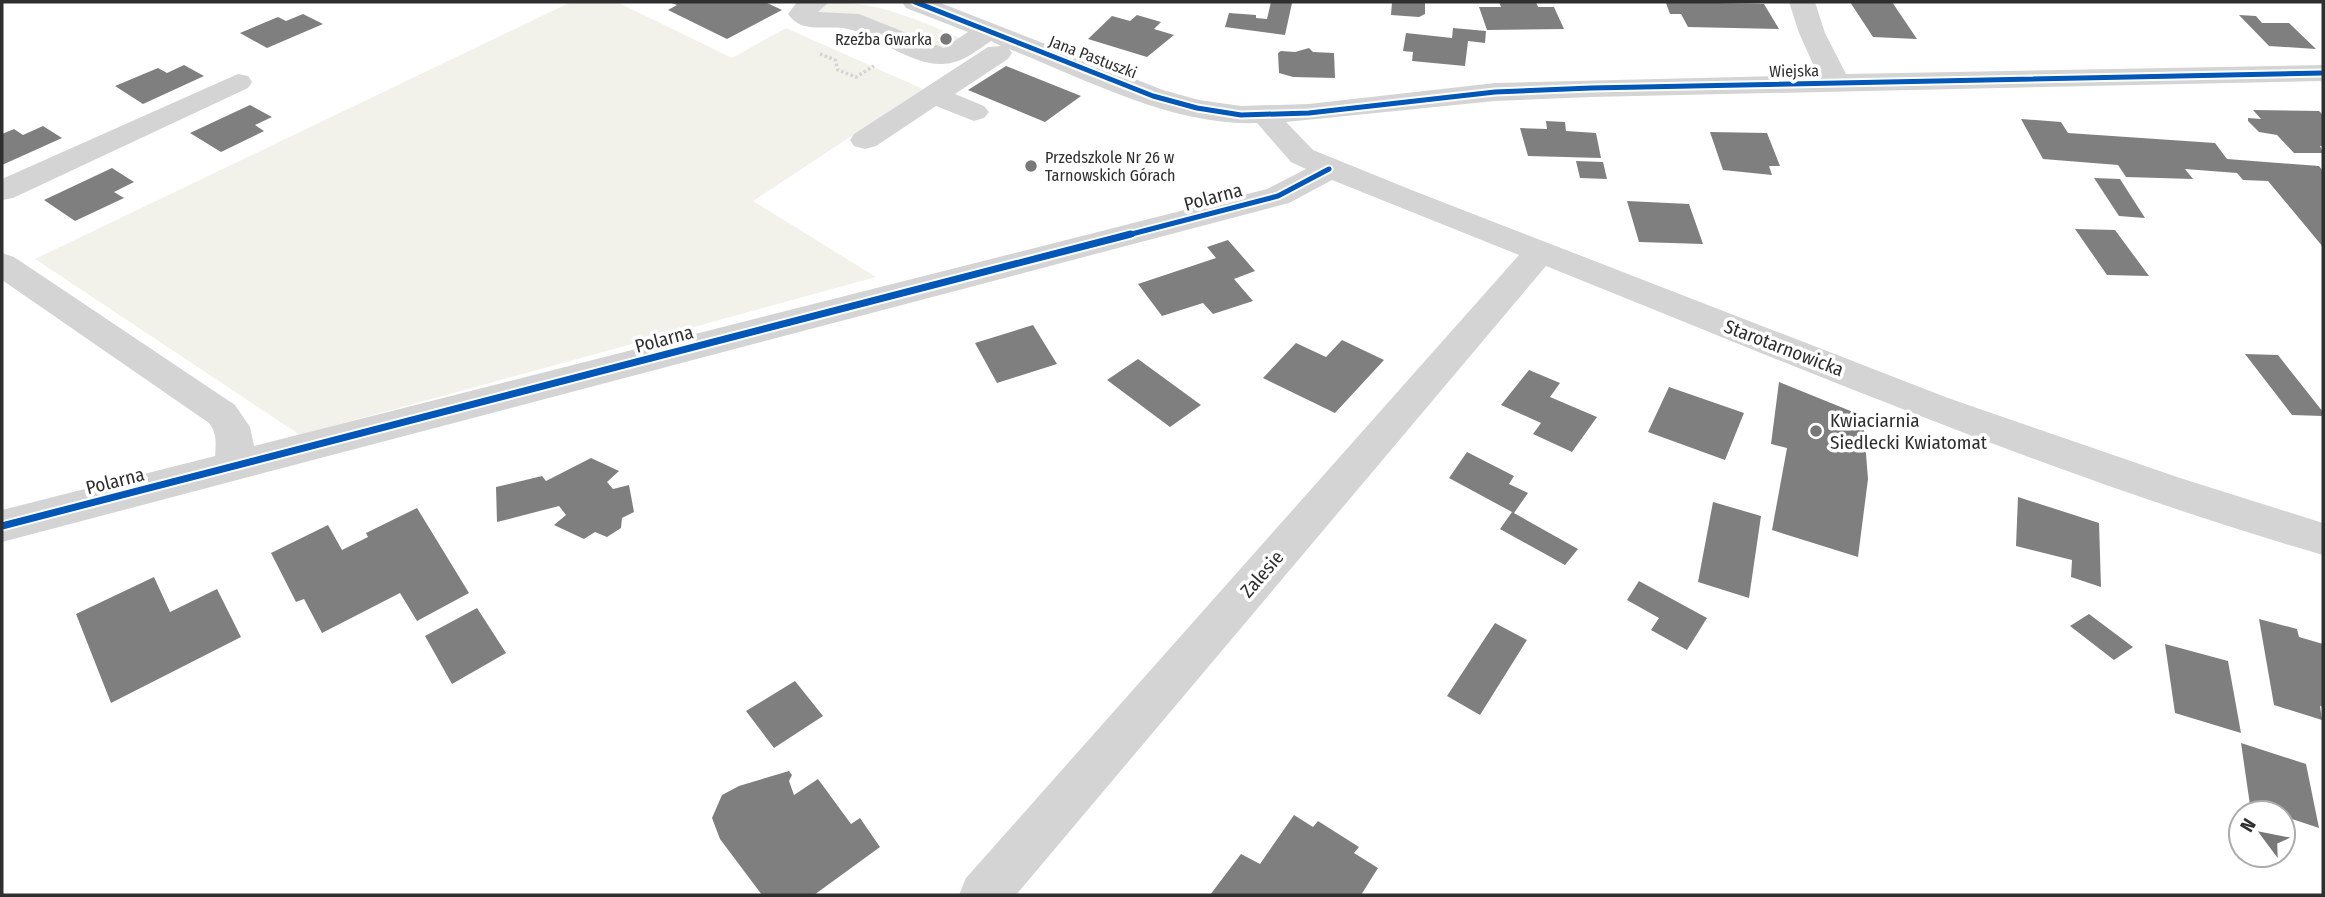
<svg xmlns="http://www.w3.org/2000/svg" width="2325" height="897" font-family="'Fira Sans Condensed',sans-serif">
  <style>
    .green { fill: #f2f2eb }
    .building { fill: #7f7f7f }
    .lines { fill: none; stroke-linecap: round; stroke-linejoin: round }
    .path { stroke: #d3d3d3; stroke-width: 3.5; stroke-dasharray: 2.5 2.5; stroke-linecap: butt }
    .minor { fill: #d4d4d4; fill-rule: evenodd }
    .cycleway-far1-casing { stroke: #fff; stroke-width: 9 }
    .cycleway-casing { stroke: #fff; stroke-width: 11 }
    .cycleway-far1 { stroke: #0057b8; stroke-width: 5 }
    .cycleway { stroke: #0057b8; stroke-width: 7 }
    .poi-dot { fill: #787878; stroke: #fff; stroke-width: 2.5 }
    .labels { text-anchor: middle; dominant-baseline: central; stroke-width: 7; stroke-linejoin: round; paint-order: stroke }
    .far-poi-label { font-size: 16px; fill: #2f2f2f; stroke: #fff; text-anchor: end }
    .far-street-label { font-size: 16px; fill: #2f2f2f; stroke: #fff }
    .street-label { font-size: 19px; fill: #2f2f2f; stroke: #fff }
    .poi-label { font-size: 19px; fill: #2f2f2f; stroke: #fff; text-anchor: start }
  </style>
  <rect width="100%" height="100%" fill="#fff"/>
  <path class="green" d="M571,2H617L732,58L786,28L923,89L753,201L876,277L300,435L35,259Z
    M831,2C881,2 920,21 965,40L946,49L819,17L816,9Z"/>
  <path class="building" d="M669,2H765L782,10L727,39L668,10L677,5Z
    M1271,2L1292,3L1285,35L1225,27L1229,13L1256,15V18L1267,19Z
    M1392,2H1425V14L1419,17L1391,15Z
    M1499,2H1536L1538,7H1554L1564,29L1487,30L1479,7H1501Z
    M1670,2L1764,4L1779,29L1688,27L1681,14H1670L1666,3Z
    M1850,2H1892L1917,39L1873,37Z
    M303,14L323,24L267,48L240,33L278,17L286,21Z
    M1137,15L1161,22L1154,29L1174,35L1147,57L1088,39L1112,16L1130,21Z
    M2239,15L2256,16L2262,23H2289L2316,49L2269,46Z
    M1453,28L1486,31L1485,43L1468,41L1465,66L1412,61L1413,52L1403,51L1406,33L1452,38Z
    M1309,48L1313,52L1334,53L1335,78L1293,77L1279,73L1278,53L1281,51L1295,52Z
    M184,65L204,76L143,104L115,86L158,68L167,73Z
    M1006,66L1081,96L1045,122L968,90Z
    M250,105L272,117L255,125L264,131L221,152L190,133Z
    M2253,110L2319,111L2323,115V146H2320L2323,153H2294L2277,135L2259,132L2248,121V118L2261,119Z
    M2021,119L2061,122L2068,133L2215,143L2227,159L2319,166L2323,171V247L2268,181L2243,180L2237,173L2185,169L2193,179L2126,177L2118,165L2043,159Z
    M1546,121L1565,122L1566,131L1596,133L1601,158L1528,156L1520,128L1547,129Z
    M43,126L62,138L2,165V134L14,129L23,135Z
    M1710,132L1767,133L1780,166H1769L1772,175L1723,170Z
    M1576,161L1603,162L1607,179L1580,178Z
    M112,168L134,182L114,192L124,198L75,221L44,200Z
    M2094,178L2120,179L2145,218L2119,216Z
    M1627,201L1689,204L1703,244L1639,242Z
    M2075,229L2115,230L2149,276L2107,275Z
    M1228,240L1255,271L1234,279L1253,301L1213,314L1203,303L1162,316L1138,284L1216,258L1207,247Z
    M1033,325L1057,364L997,383L975,343Z
    M1342,340L1384,360L1335,413L1263,378L1296,343L1326,357Z
    M2245,354L2278,355L2323,412V416L2292,415Z
    M1138,359L1201,405L1170,427L1107,380Z
    M1529,370L1560,383L1550,397L1597,417L1572,452L1533,434L1541,423L1501,405Z
    M1779,382L1863,416L1868,479L1858,557L1772,530L1787,448L1771,444Z
    M1669,387L1744,413L1725,460L1648,432Z
    M1467,452L1514,476L1509,484L1528,493L1514,513L1578,549L1565,565L1500,529L1512,512L1449,478Z
    M591,458L619,471L607,482L613,489L629,485L634,512L622,518L621,528L607,537L595,532L584,539L554,525L566,515L559,506L497,522L496,487L542,476L546,481Z
    M2018,497L2099,523L2101,587L2071,577L2072,560L2016,546Z
    M1713,502L1761,516L1749,598L1698,582Z
    M417,508L469,593L417,621L400,593L322,633L304,599L296,602L271,553L328,525L342,550L368,537L366,533Z
    M154,577L170,612L217,589L241,637L111,703L76,614Z
    M1639,581L1707,618L1687,650L1651,630L1659,618L1627,600Z
    M477,608L506,653L452,684L425,636Z
    M2089,614L2133,647L2114,660L2070,626Z
    M2259,619L2297,629L2299,637L2323,644V707L2320,706L2322,720L2274,705Z
    M1495,623L1527,640L1480,715L1447,696Z
    M2165,644L2228,661L2241,733L2175,713Z
    M795,681L823,716L774,748L746,711Z
    M2241,743L2306,764L2319,828L2283,816V813H2273L2250,805Z
    M789,771L792,775L789,781L794,795L818,779L851,824L860,818L880,847L814,895H762L720,839L712,818L722,795L739,786Z
    M1294,815L1313,827L1318,821L1359,847L1354,853L1378,868L1361,895H1210L1241,854L1260,864Z"/>
  <g class="lines">
    <path class="path" d="M820,54L835,60L838,70L856,77L874,66"/>
    <path class="minor" d="M797,2H829L818,12L859,14L944,48L968,32L906,8L902,2H938L1163,90L1199,100L1241,106L1309,104L1495,83L1818,75L1799,33L1789,2H1815L1825,33L1846,74L2323,65V81L1591,97L1495,101L1286,122L1313,150L1414,191L1948,398L2180,478L2323,523V555C2058,478 1802,369 1546,266L1016,895H959L966,878L1519,255L1332,180L1289,203L2,542V510L215,456C216,444 217,433 209,423L2,280V253L14,257L235,405L250,427L254,446L1267,189L1306,169L1291,162L1257,123C1171,126 1086,79 1009,49L1012,53L1008,59L955,94L984,106L989,112L984,118L974,121L936,106L876,146L865,149L854,146L850,140L854,134L988,47L1001,46L991,41C975,52 962,63 943,64C912,66 877,36 848,29C827,24 802,35 788,14Z
      M238,74L248,76L252,82L248,88L13,198L2,200V179Z"/>
    <defs>
      <path id="cycleway-far1" d="M915,2L1153,96L1197,108L1241,115L1309,113L1495,92L1591,88L2323,73
        M1124,236L1278,196L1329,169"/>
      <path id="cycleway" d="M2,526L1131,234"/>
    </defs>
    <use href="#cycleway-far1" class="cycleway-far1-casing"/>
    <use href="#cycleway" class="cycleway-casing"/>
    <use href="#cycleway-far1" class="cycleway-far1"/>
    <use href="#cycleway" class="cycleway"/>
  </g>
  <g class="poi-dot">
    <circle cx="946" cy="39" r="7"/>
    <circle cx="1031" cy="166" r="7"/>
    <circle cx="1816" cy="431" r="7"/>
  </g>
  <g class="labels">
    <g class="far-poi-label">
      <text x="932" y="39">Rzeźba Gwarka</text>
      <text x="1045" y="157" text-anchor="start">Przedszkole Nr 26 w<tspan x="1045" dy="18">Tarnowskich Górach</tspan></text>
    </g>
    <g class="far-street-label">
      <text transform="translate(1093 57) rotate(21)">Jana Pastuszki</text>
      <text transform="translate(1794 71) rotate(-1)">Wiejska</text>
    </g>
    <g class="street-label">
      <text transform="translate(1213 197) rotate(-15)">Polarna</text>
      <text transform="translate(664 339) rotate(-15)">Polarna</text>
      <text transform="translate(1784 348) rotate(21)">Starotarnowicka</text>
      <text transform="translate(115 481) rotate(-14)">Polarna</text>
      <text transform="translate(1262 574) rotate(-49)">Zalesie</text>
    </g>
    <g class="poi-label">
      <text x="1830" y="420">Kwiaciarnia<tspan x="1830" dy="22">Siedlecki Kwiatomat</tspan></text>
    </g>
  </g>
  <rect width="2325" height="897" fill="none" stroke="#2f2f2f" stroke-width="7"/>
  <g transform="translate(2262 834) rotate(302)"><circle r="33" fill="#ffffff" stroke="#acacac" stroke-width="2"/>
  <path d="M0-5L12 26L0 18L-12 26Z" fill="#787878"/>
  <text y="-10" font-size="19" font-weight="bold" text-anchor="middle" fill="#2f2f2f">N</text>
  </g>
</svg>
